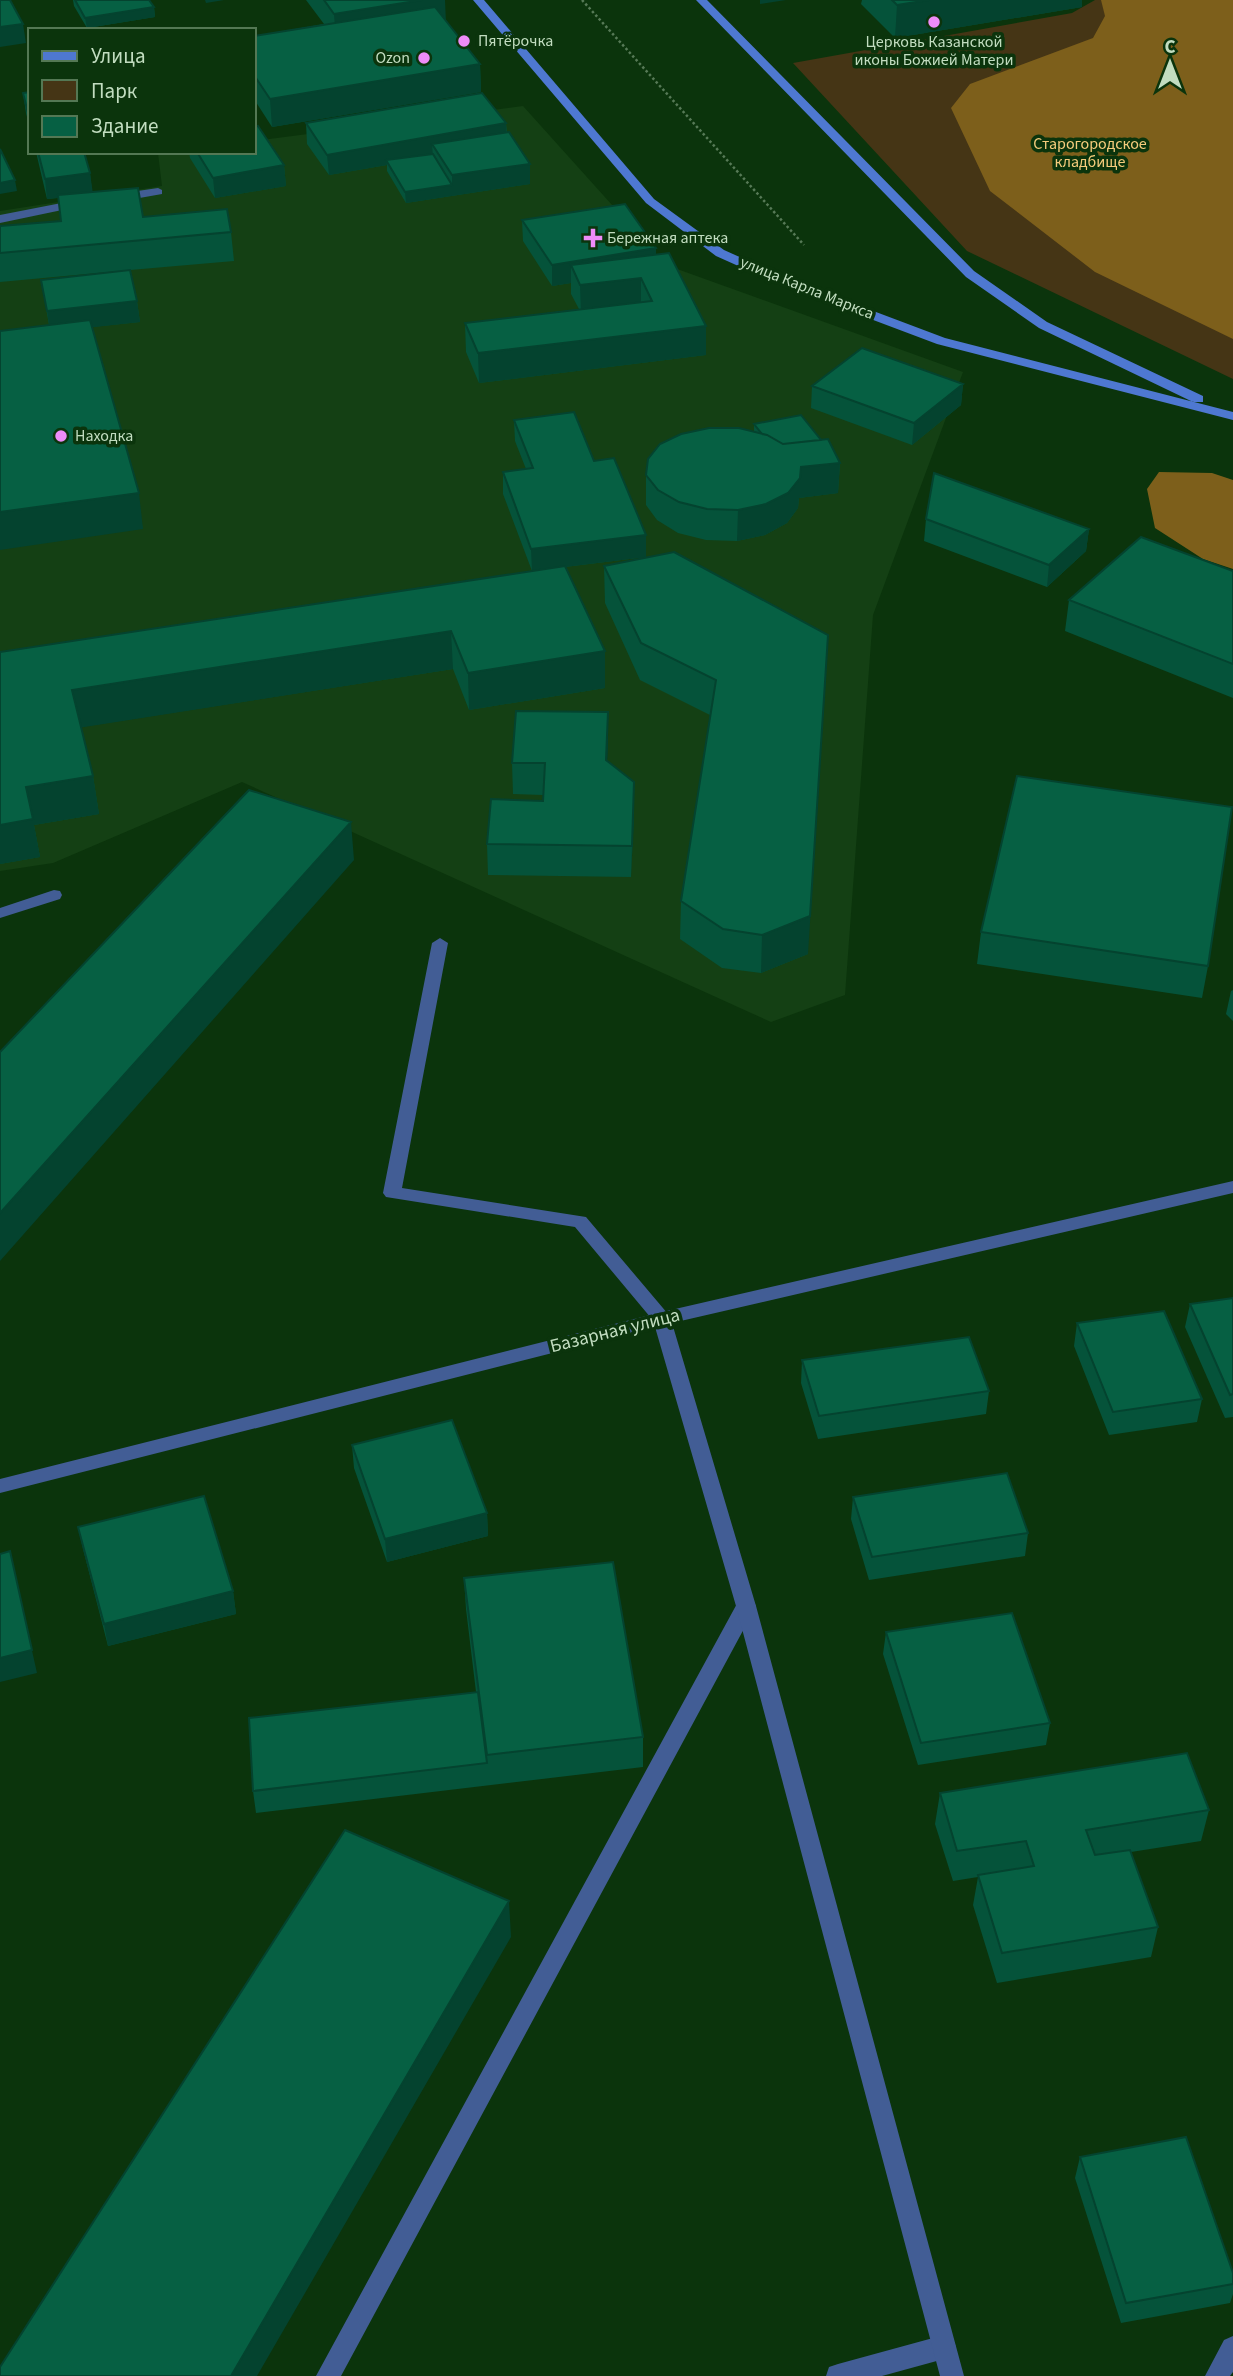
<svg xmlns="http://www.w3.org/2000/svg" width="1233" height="2376" font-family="'Source Sans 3',sans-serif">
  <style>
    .built { fill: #144014 }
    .green { fill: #453515 }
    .forest { fill: #7d5f1b }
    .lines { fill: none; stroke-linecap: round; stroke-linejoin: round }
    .path { stroke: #577a57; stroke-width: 2.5; stroke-dasharray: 2.5 2.5; stroke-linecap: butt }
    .service { fill: #425d95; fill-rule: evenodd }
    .minor { fill: #425d95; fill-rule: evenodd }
    .secondary { fill: #4e78d1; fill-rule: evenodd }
    .wall { fill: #05533a }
    .shaded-wall { fill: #04432f }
    .building { fill: #066043; stroke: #04432f; stroke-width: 2 }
    .poi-dot { fill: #ee8cf8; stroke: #0b340c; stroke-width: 2.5 }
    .labels { text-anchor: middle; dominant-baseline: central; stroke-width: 7; stroke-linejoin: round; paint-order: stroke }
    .far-poi-label { font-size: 16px; fill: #c2ddc0; stroke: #0b340c; text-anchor: start }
    .far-park-label { font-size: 16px; fill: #f5cc7c; stroke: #0b340c }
    .far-street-label { font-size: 16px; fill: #c2ddc0; stroke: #0b340c }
    .street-label { font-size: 19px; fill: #c2ddc0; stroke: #0b340c }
  </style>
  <rect width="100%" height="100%" fill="#0b340c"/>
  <path class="built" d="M523,106L666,265L963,372L873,615L845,995L771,1022L242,782L53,863L0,871V211L162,186L158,153L254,152V141Z"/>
  <path class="green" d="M1095,0H1233V379L967,251L793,63L1072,13Z"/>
  <path class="forest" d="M1101,0H1233V339L1095,272L990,191L951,108L970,84L1093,38L1105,16Z
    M1159,472L1212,473L1233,480V569L1203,559L1155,528L1147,489Z"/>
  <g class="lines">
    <path class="path" d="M582,0L804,245"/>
    <path class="service" d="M158,188L162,190V194L117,202L111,198L117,194Z
      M82,199L88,203L86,205L0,223V215Z
      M54,890L60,891L62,895L60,899L0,918V908Z
      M440,938L448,943L402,1188L586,1217L668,1314L671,1319L668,1324H656L575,1227L386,1197L383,1193L432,943Z
      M746,1598L753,1600L756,1606L753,1612L341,2376H316L739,1600Z
      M944,2335L953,2339L956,2347L953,2355L944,2359L882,2376H826L829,2367L838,2364Z"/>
    <path class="minor" d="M1233,1181V1193L672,1323L756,1606L964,2376H940L736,1606L655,1327L0,1493V1479L662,1312Z
      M1233,2336V2372L1230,2376H1205L1224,2340Z"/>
    <path class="secondary" d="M473,0H484L654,199L724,250L791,280L945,338L1233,412V420L937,344L783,286L716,256L646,203Z
      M696,0H707L974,271L1047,322L1203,396V402H1193L1039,328L966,277Z"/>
  </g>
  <path class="wall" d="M73,0H149L154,7L155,17L87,28L74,6Z
    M306,0H445V20L480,64L481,92L272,127L254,99V36L324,24Z
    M862,0H1082V7L895,38L861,4Z
    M30,92V129L26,113L23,93Z
    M306,123H506L507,133L530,164V184L406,203L387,171V165L329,175L307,144Z
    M36,152H84L90,173L92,192L143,217L231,232L234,261L130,270L137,301L140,322L92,327L143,529L49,325L41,280L130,270L0,282V226L61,221L58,198L47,199Z
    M189,152H254L284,165L286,186L215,198L190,158Z
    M522,220L656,255L706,326V355L479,383L466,352L465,323L579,309L571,294V283L552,286L523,241Z
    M963,384L961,405L912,445L811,408L812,386Z
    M514,420L594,461L646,535V557L565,567L605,688L469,710L453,669L81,727L93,776L99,814L34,825L40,857L0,864V652L532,571L503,494V472L526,469L515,441Z
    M754,424L840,463L838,493L799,498L798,508L787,523L765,535L737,541L706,540L678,533L657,520L646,505V475L754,432Z
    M926,519L1089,529L1086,551L1047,587L924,541Z
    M674,552L808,954L761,973L722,968L680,939L681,901L710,715L640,680L605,603L604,566Z
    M1233,571V698L1065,631L1069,600Z
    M608,712L607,761L634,813L631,877L488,875L487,844L543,801V795L513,794L512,763Z
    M981,932L1208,966L1202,998L977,964Z
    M1233,990V1021L1226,1014L1231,991Z
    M1233,1298V1417L1225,1418L1185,1327L1190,1304Z
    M1077,1323L1202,1399L1197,1422L1109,1435L1074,1346Z
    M802,1360L989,1391L986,1414L818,1439L801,1383Z
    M352,1445L487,1513L488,1536L387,1562L354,1468Z
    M853,1497L1028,1533L1025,1556L869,1580L851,1519Z
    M78,1527L233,1591L236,1614L108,1646L83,1549Z
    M464,1578L643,1737V1767L256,1813L253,1791L476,1692L466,1609Z
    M886,1632L1050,1723L1046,1745L918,1765L883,1654Z
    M940,1793L1209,1810L1201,1841L1131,1852L1158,1927L1151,1957L997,1983L973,1905L978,1877L953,1881L935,1824Z
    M1080,2157L1233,2273V2294L1230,2303L1121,2323L1075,2178Z"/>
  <path class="shaded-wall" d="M205,0H224L206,3Z
    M422,0H445L446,23L336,41L334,14Z
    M760,0H786L760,4Z
    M929,0H1082V7L895,38L897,5Z
    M154,7L155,17L87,28L85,18Z
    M23,24L26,43L0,47V27Z
    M480,64L481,92L272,127L270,99Z
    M506,123L507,143L432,144L433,157L386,160L387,165L329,175L327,155Z
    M530,164V184L406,203L405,192L452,185V175Z
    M284,165L286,186L215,198L213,178Z
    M90,173L93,194L47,199L45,179Z
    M15,180L17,191L0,194V183Z
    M656,248V269L571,265V283L552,286V265Z
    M641,278V307L581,314L580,285Z
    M137,301L140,322L50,332L47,311Z
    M706,326V355L479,383L478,353Z
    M963,384L961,405L912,445L914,423Z
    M840,463L838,493L799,498L798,508L787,523L765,535L737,541L738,510L801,467Z
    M139,493L143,529L0,550V512Z
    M1089,529L1086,551L1047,587L1049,565Z
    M646,535V557L532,571L531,549Z
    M451,631L453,669L78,728L72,690Z
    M605,651V688L469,710L468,673Z
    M826,673L808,954L761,973L762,935Z
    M608,712V743L606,791V760Z
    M93,776L99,814L34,825L40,857L0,864V825L26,787Z
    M634,782V813L631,877L632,846Z
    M351,822L354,860L0,1261V1213Z
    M487,1513L488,1536L387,1562L385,1539Z
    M15,1574L37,1673L0,1682V1658Z
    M233,1591L236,1614L108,1646L104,1624Z
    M509,1901L511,1937L257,2376H231Z"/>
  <path class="building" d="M0,0H10L23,24L0,27Z
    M75,0H149L154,7L85,18Z
    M324,0H422L334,14Z
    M892,0H929L897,5Z
    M435,7L480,64L270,99L254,75V36Z
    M30,92V121L23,93Z
    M482,93L506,123L327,155L306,123Z
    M258,126L284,165L213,178L197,152H254V127Z
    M509,132L530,164L452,175L432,144Z
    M0,149L15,180L0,183Z
    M38,152H84L90,173L45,179Z
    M433,154L452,185L405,192L386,160Z
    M138,188L143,217L227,209L231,232L0,253V226L61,221L58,195Z
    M625,204L656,248L552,265L522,220Z
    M669,253L706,326L478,353L465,323L652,301L641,278L580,285L571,265Z
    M130,270L137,301L47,311L41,280Z
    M90,320L139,493L0,512V331Z
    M862,348L963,384L914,423L812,386Z
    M574,412L594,461L614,458L646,535L531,549L503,472L533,468L514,420Z
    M801,415L821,440L783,444L767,435L762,434L754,424Z
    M709,428H739L767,435L783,444L828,439L840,463L801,467L800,478L788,493L766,504L738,510L707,509L679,502L658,490L646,475L648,459L660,444L681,434Z
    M934,473L1089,529L1049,565L926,519Z
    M1141,537L1233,571V664L1069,600Z
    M674,552L828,635L810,916L762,935L723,929L681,901L716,680L641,643L604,566Z
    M565,566L605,651L468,673L451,631L72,690L93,776L26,787L33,819L0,825V652Z
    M516,711L608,712L606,760L634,782L632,846L487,844L491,799L543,801L545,763H512Z
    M1017,776L1232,807L1208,966L981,932Z
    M249,790L351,822L0,1213V1052Z
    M1233,1298V1394L1230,1395L1190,1304Z
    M1164,1311L1202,1399L1113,1412L1077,1323Z
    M969,1337L989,1391L819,1416L802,1360Z
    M452,1420L487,1513L385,1539L352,1445Z
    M1007,1473L1028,1533L872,1557L853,1497Z
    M204,1496L233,1591L104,1624L78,1527Z
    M10,1551L32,1650L0,1658V1554Z
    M613,1562L643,1737L487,1755L464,1578Z
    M1012,1613L1050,1723L921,1743L886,1632Z
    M478,1692L487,1763L253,1791L249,1718Z
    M1187,1753L1209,1810L1086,1830L1095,1855L1130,1850L1158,1927L1002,1953L978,1875L1034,1866L1026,1841L957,1851L940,1793Z
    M345,1830L509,1901L231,2376H0V2367Z
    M1186,2137L1233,2273V2284L1126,2303L1080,2157Z"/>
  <g class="poi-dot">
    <circle cx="934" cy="22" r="7"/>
    <circle cx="464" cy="41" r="7"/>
    <circle cx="424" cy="58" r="7"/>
    <path d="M589.5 227.5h7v7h7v7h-7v7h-7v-7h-7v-7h7z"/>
    <circle cx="61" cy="436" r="7"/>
  </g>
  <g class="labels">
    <g class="far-poi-label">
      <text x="478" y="41">Пятёрочка</text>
      <text x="934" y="42" text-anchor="middle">Церковь Казанской<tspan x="934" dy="18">иконы Божией Матери</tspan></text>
      <text x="410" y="58" text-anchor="end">Ozon</text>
      <text x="607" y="238">Бережная аптека</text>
      <text x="75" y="436">Находка</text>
    </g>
    <g class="far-park-label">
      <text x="1090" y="144">Старогородское<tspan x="1090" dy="18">кладбище</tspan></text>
    </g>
    <g class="far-street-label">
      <text transform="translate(807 288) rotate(22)">улица Карла Маркса</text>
    </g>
    <g class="street-label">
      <text transform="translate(615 1331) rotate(-14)">Базарная улица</text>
    </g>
  </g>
  <rect x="28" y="28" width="228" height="126" fill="#0b340c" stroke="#547854" stroke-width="2"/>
  <rect x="42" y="51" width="35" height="10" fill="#4e78d1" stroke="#547854" stroke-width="2"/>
  <text x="91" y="63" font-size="21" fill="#c2ddc0">Улица</text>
  <rect x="42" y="80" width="35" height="21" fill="#453515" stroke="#547854" stroke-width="2"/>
  <text x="91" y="98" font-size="21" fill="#c2ddc0">Парк</text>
  <rect x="42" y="116" width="35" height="21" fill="#066043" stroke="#547854" stroke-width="2"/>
  <text x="91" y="133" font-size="21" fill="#c2ddc0">Здание</text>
  <g transform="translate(1170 63)" stroke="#0b340c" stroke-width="5" paint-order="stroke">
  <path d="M0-5L12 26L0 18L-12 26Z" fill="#c2ddc0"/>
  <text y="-10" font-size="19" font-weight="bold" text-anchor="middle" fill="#c2ddc0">С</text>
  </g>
</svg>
